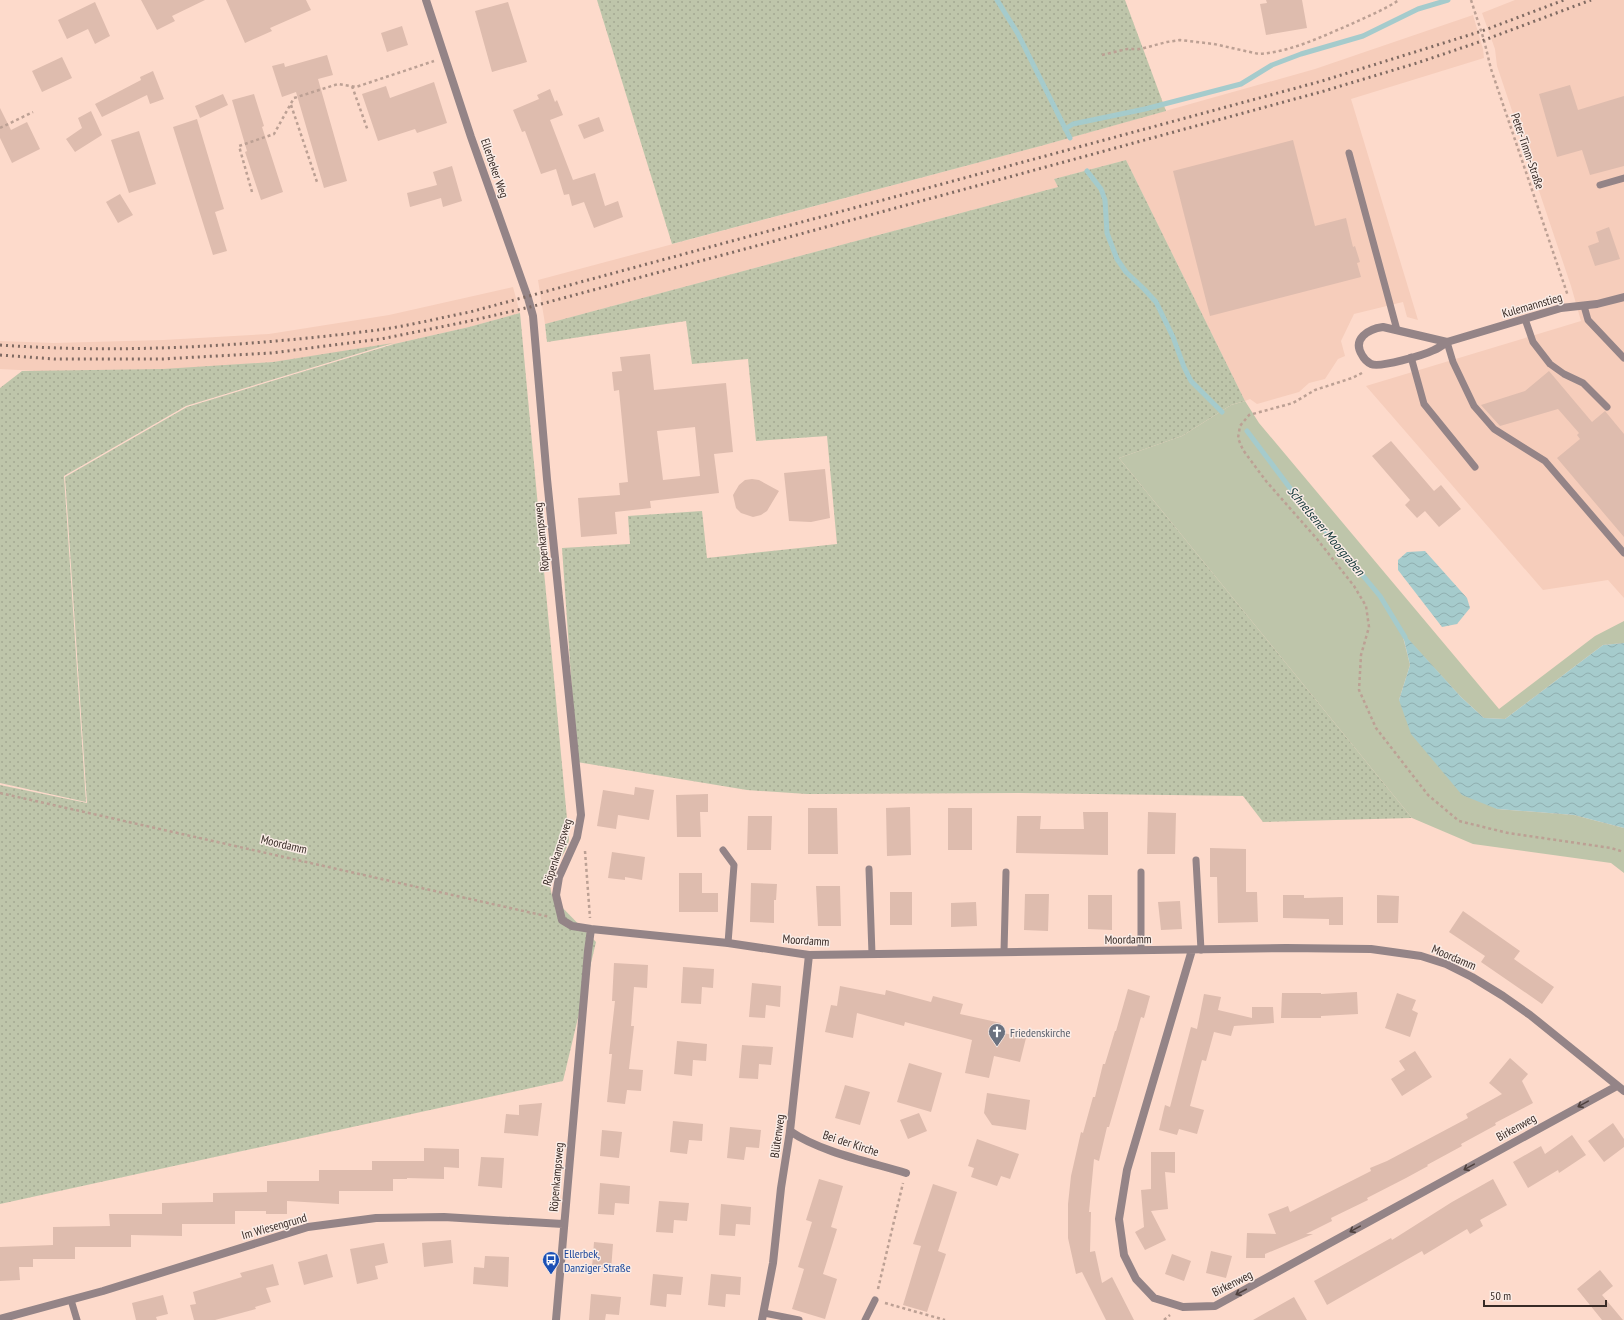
<svg xmlns="http://www.w3.org/2000/svg" width="1624" height="1320" font-family="'PT Sans Narrow',sans-serif">
  <style>
    .built { fill: #f6cdbb }
    .grass { fill: url(#grass-dots) }
    .green { fill: #bec5aa }
    .water { fill: url(#water-waves) }
    .lines { fill: none; stroke-linecap: round; stroke-linejoin: round }
    .stream { stroke: #a5cbcc; stroke-width: 5 }
    .building { fill: #debcae; fill-rule: evenodd }
    .path { stroke: #bca094; stroke-width: 2.5; stroke-dasharray: 3 3; stroke-linecap: butt }
    .service { stroke: #948487; stroke-width: 7 }
    .minor { stroke: #948487; stroke-width: 8 }
    .rail { stroke: #7f6a62; stroke-width: 3; stroke-dasharray: 2 4; stroke-linecap: butt }
    .oneway { stroke: #4f413e }
    .labels { text-anchor: middle; dominant-baseline: central; stroke-width: 3; stroke-linejoin: round; paint-order: stroke }
    .street-label { font-size: 12px; fill: #382b26; stroke: #faece6 }
    .worship-label { font-size: 12px; fill: #5b616d; stroke: #faece6; text-anchor: start }
    .transit-label { font-size: 12px; fill: #164399; stroke: #faece6; text-anchor: start }
    .water-label { font-size: 13px; font-style: italic; fill: #113638; stroke: #faece6 }
  </style>
  <defs>
    <pattern id="grass-dots" width="8" height="8" patternUnits="userSpaceOnUse"><rect width="8" height="8" fill="#bec5aa"/><path d="M2 2h.1M6 6h.1" fill="none" stroke="#a4a992" stroke-width="1.8" stroke-linecap="round"/></pattern>
    <pattern id="water-waves" width="16" height="10" patternUnits="userSpaceOnUse"><rect width="16" height="10" fill="#a5cbcc"/><path d="M0 5q4-4 8 0t8 0" fill="none" stroke="#8faeaf"/></pattern>
  </defs>
  <rect width="100%" height="100%" fill="#fddacb"/>
  <path class="built" d="M1515,0H1624V598L1608,580L1543,590L1366,386L1581,321L1571,286L1497,66L1495,49L1482,13Z
    M1473,15L1483,49L1484,58L1351,99L1418,320L1407,317L1403,302L1354,314L1341,341L1345,356L1338,359L1325,379L1309,383L1299,392L1257,404L1250,399L1245,401L1126,160L1054,179L1058,187L545,324L538,280L1037,147L1315,69Z
    M513,287L520,313L469,327L394,344L274,362L164,370L58,372L0,369V341L54,343L163,340L269,334L389,315Z"/>
  <path class="grass" d="M597,0H1125L1166,111L1037,147L672,244Z
    M1126,160L1245,401L1231,405L1182,436L1119,458L1412,818L1263,822L1243,796L1019,793L807,794L747,790L577,762L562,548L630,544L628,516L702,511L707,558L837,544L827,436L756,441L748,359L692,364L686,321L547,342L545,324L1058,187L1054,179Z
    M520,313L569,840C564,862 543,871 553,898L596,942L563,1081L0,1204V785L87,803L65,477L187,407L394,344L469,327Z
    M393,343L186,406L64,476L86,802L0,783V388L22,371L163,369L273,362Z"/>
  <path class="green" d="M1245,401L1259,423L1499,709L1595,636L1624,621V643L1603,645L1505,719L1484,718L1461,697L1402,633L1410,665L1399,700L1497,809L1574,815L1624,828V873L1611,863L1473,844L1412,818L1119,458L1182,436L1231,405Z"/>
  <path class="water" d="M1425,551L1467,598L1470,608L1457,624L1442,627L1398,570V560L1407,552Z
    M1402,632L1461,697L1484,718L1505,719L1603,645L1624,643V828L1574,815L1497,809L1462,795L1411,734L1399,700L1410,665Z"/>
  <g class="lines">
    <path class="stream" d="M997,0L1018,34L1070,138
      M1065,129L1073,124L1145,109L1241,84L1272,65L1301,54L1363,36L1418,9L1448,0
      M1087,171L1101,189L1105,200L1107,233L1117,259L1126,272L1144,289L1156,302L1173,337L1184,367L1191,381L1222,412
      M1247,431L1293,492L1380,596L1405,637"/>
  </g>
  <path class="building" d="M141,0H205L172,16L175,21L157,30Z
    M226,0H306L311,10L270,28L272,31L245,43Z
    M1266,0H1302L1307,28L1266,35L1260,4L1267,3Z
    M95,2L110,36L95,44L88,29L67,39L58,20Z
    M508,2L527,62L492,72L475,11Z
    M402,26L408,45L387,52L381,33Z
    M327,55L333,75L318,79L347,181L324,188L296,92L282,97L272,66L284,63L285,67Z
    M62,57L72,78L42,92L32,71Z
    M153,71L164,99L150,104L147,95L102,117L95,104L141,80L140,77Z
    M434,82L447,123L417,133L415,129L378,141L362,94L386,86L390,98Z
    M1570,85L1578,110L1624,96V166L1590,175L1582,150L1557,157L1539,94Z
    M550,89L555,102L557,100L563,115L550,120L573,180L595,173L605,206L618,201L623,217L594,228L584,202L572,206L569,194L564,195L556,169L541,174L525,131L522,132L513,110L539,99L537,95Z
    M223,94L228,105L200,118L195,106Z
    M254,94L264,126L262,127L283,192L261,200L245,152L247,151L232,100Z
    M0,108L11,130L27,122L40,149L12,163L0,138Z
    M91,111L102,135L75,152L66,139L82,128L78,118Z
    M599,117L604,131L584,139L578,125Z
    M197,119L224,209L215,212L227,251L213,255L173,127Z
    M139,131L156,184L129,193L111,140Z
    M1293,140L1315,226L1346,218L1353,247L1355,246L1360,262L1357,263L1361,277L1210,316L1173,171Z
    M452,166L462,201L443,207L441,198L410,207L407,193L437,185L433,172Z
    M120,194L133,215L118,223L106,202Z
    M1609,227L1620,259L1595,266L1588,246L1599,242L1596,232Z
    M650,354L654,390L726,383L733,452L714,454L719,493L650,501L651,508L615,512L617,534L581,537L578,498L620,495L619,483L628,482L619,390L614,391L612,372L622,371L620,357ZM695,427L700,476L663,480L657,431Z
    M1549,371L1592,422L1605,411L1624,434V537L1557,458L1580,439L1577,435L1579,433L1558,409L1500,426L1481,405L1525,391Z
    M1391,441L1434,491L1441,485L1461,509L1439,527L1425,511L1417,518L1405,505L1410,500L1372,456Z
    M825,469L830,518L811,522L789,521L784,473Z
    M752,479L759,480L779,491L767,511L761,515L753,517L741,513L736,508L733,495L739,485L745,480Z
    M635,787L654,790L649,820L618,815L616,829L597,826L603,790L634,795Z
    M708,794V812H700L701,837H677L676,795Z
    M910,807L911,855L887,856L886,808Z
    M808,808H837L838,854H808Z
    M948,808H972V850H948Z
    M1083,812H1108V855L1016,853L1017,816H1041L1040,829H1084Z
    M1148,812L1176,813L1175,854H1147Z
    M748,816H772L771,850H747Z
    M1210,848L1246,849V892H1257L1258,922L1218,923L1217,877H1210Z
    M612,852L645,857L642,880L625,877V880L608,878Z
    M679,873H702V893H718V912H679Z
    M751,883L777,884L776,900H774V923L750,922Z
    M816,886H840L841,926H818Z
    M890,892H912V925H890Z
    M1025,894H1049L1048,931L1024,930Z
    M1088,895H1112V930L1088,929Z
    M1283,895H1304V898L1343,897V925H1329V919L1283,918Z
    M1377,895L1399,896L1398,923H1377Z
    M1180,901L1182,929L1161,930L1158,902Z
    M976,902L977,926L951,927V903Z
    M1463,911L1520,951L1514,959L1554,987L1542,1004L1481,962L1485,956L1449,932Z
    M614,963L648,965L647,988L634,987L631,1026H634L629,1069L643,1070L641,1091L627,1090L625,1104L607,1102L612,1054H609L615,1001H612Z
    M683,967L714,969L713,988L702,987L701,1004L681,1003Z
    M752,983L781,986L780,1007L766,1005L765,1018L749,1017Z
    M840,986L885,995L886,990L931,1002L933,996L963,1004L960,1014L1001,1023L999,1032L1026,1038L1020,1062L994,1056L989,1078L965,1073L972,1040L905,1022L904,1026L857,1013L853,1038L825,1032L831,1005L837,1006Z
    M1128,989L1150,996L1144,1018L1141,1017L1109,1127H1107L1099,1161L1094,1159L1089,1212H1091L1090,1252L1095,1251L1102,1283L1112,1277L1134,1320H1106L1082,1272L1076,1274L1068,1238V1204L1071,1176L1081,1132L1083,1133L1093,1097H1095L1103,1064H1105L1115,1031H1116Z
    M1357,992L1358,1014L1321,1016V1018H1281L1282,993H1321V994Z
    M1397,993L1416,1000L1412,1010L1418,1013L1410,1037L1385,1028Z
    M1204,994L1221,997L1218,1010L1252,1018V1007H1273L1274,1023L1234,1026L1231,1036L1214,1032L1206,1061L1202,1060L1190,1106L1204,1110L1197,1134L1179,1129L1177,1135L1159,1130L1165,1105L1170,1107L1191,1027L1197,1029Z
    M677,1041L707,1044L706,1061L693,1060L692,1076L674,1074Z
    M742,1045L773,1047L771,1065L759,1064L758,1079L739,1078Z
    M1415,1051L1432,1077L1402,1096L1391,1079L1405,1070L1399,1061Z
    M1510,1058L1528,1074L1522,1081L1533,1103L1495,1123L1496,1125L1461,1144L1462,1146L1427,1165L1428,1166L1406,1178L1367,1198L1368,1200L1331,1218L1332,1221L1306,1234H1313L1265,1254V1258H1246L1247,1233L1276,1234L1268,1214L1288,1206L1290,1212L1371,1171L1370,1168L1387,1161L1468,1118L1466,1114L1502,1094L1489,1083Z
    M909,1063L942,1073L931,1112L897,1102Z
    M845,1085L870,1092L860,1125L835,1118Z
    M987,1093L1030,1100L1026,1130L992,1125L984,1113Z
    M542,1103L538,1136L504,1133L506,1114L519,1115V1105Z
    M919,1113L927,1131L908,1139L900,1120Z
    M673,1121L703,1124L702,1141L689,1140L687,1154L670,1152Z
    M1613,1123L1624,1139V1147L1604,1162L1588,1141Z
    M730,1127L761,1130L759,1148L746,1147L744,1160L727,1158Z
    M602,1130L622,1132L619,1158L600,1156Z
    M1572,1135L1586,1155L1559,1173L1558,1170L1528,1188L1513,1162L1541,1146L1545,1154Z
    M977,1139L1019,1154L1010,1179L1001,1176L997,1186L971,1177L974,1168L968,1166Z
    M424,1148L459,1149V1168L444,1167V1179L407,1178V1179H393V1191H339V1204L287,1201V1214H266V1211H235V1224H182V1236L131,1235V1247H75V1259H33V1267H19L20,1280L0,1281V1247L53,1245V1227L110,1226L109,1214H162V1203L213,1202V1193L267,1192V1181H319V1170H372V1161H424Z
    M1151,1152H1175V1173L1165,1172L1168,1209L1151,1211L1166,1240L1145,1250L1135,1232L1144,1227L1141,1190L1151,1189Z
    M481,1157L504,1158L502,1188L478,1186Z
    M819,1179L843,1186L831,1227L837,1229L823,1274L837,1279L825,1319L792,1309L804,1269L798,1267L812,1222L806,1220Z
    M1493,1179L1507,1205L1480,1220L1483,1226L1470,1234L1467,1229L1424,1255L1422,1251L1327,1305L1314,1281L1391,1238L1392,1240L1452,1202Z
    M600,1183L630,1186L629,1204L615,1203L614,1215L598,1214Z
    M933,1184L957,1192L938,1251L946,1254L927,1312L903,1305L921,1246L913,1244Z
    M659,1201L689,1203L687,1221L674,1220L673,1233L656,1232Z
    M721,1204L751,1207L750,1225L736,1224L735,1236L719,1235Z
    M451,1240L453,1263L424,1267L422,1243Z
    M594,1242L613,1244L611,1270L592,1268Z
    M384,1243L388,1263L375,1266L378,1279L357,1284L350,1249Z
    M1211,1251L1232,1256L1226,1278L1206,1273Z
    M327,1254L333,1277L304,1285L298,1262Z
    M1172,1254L1191,1261L1184,1281L1165,1274Z
    M485,1256L509,1257L508,1287L473,1284L474,1267L484,1268Z
    M273,1264L279,1285L266,1288L271,1302L255,1307L256,1309L215,1320H194L190,1305L196,1304L193,1292L242,1277L240,1273Z
    M1600,1270L1613,1286L1602,1295L1623,1320H1602L1577,1289Z
    M653,1274L683,1277L681,1295L667,1294L666,1307L650,1305Z
    M711,1274L741,1277L740,1295L726,1294L725,1307L708,1305Z
    M591,1294L621,1297L619,1315L606,1314L605,1320H589Z
    M163,1295L168,1314L156,1317L157,1320H136L132,1303Z
    M1294,1297L1307,1320H1253Z"/>
  <g class="lines">
    <path class="path" d="M1471,0L1484,40L1491,69L1568,296
      M1102,55L1127,49H1140L1167,42L1180,40L1214,44L1259,54C1290,52 1321,37 1349,25C1366,17 1384,10 1399,0
      M352,86L368,131
      M291,105L317,182
      M0,128L33,112
      M252,192L239,146L274,134L294,98L338,84L356,87L434,61
      M1362,373L1352,378L1315,390L1293,403L1249,415L1240,426L1238,438L1243,450L1266,481L1317,539L1354,586L1366,606L1369,627L1361,655L1359,690L1376,728L1428,795L1459,821L1508,833L1611,848L1624,852
      M0,793L550,917
      M585,851L590,918
      M878,1289L903,1183
      M885,1303L945,1320
      M1164,1320L1170,1315"/>
    <path class="service" d="M1349,153L1397,330
      M1600,185L1624,178
      M1584,306L1588,320L1624,358
      M1525,319L1533,342L1550,364L1564,374L1583,383L1607,407
      M1447,342L1453,362L1474,406L1494,429L1545,461L1624,553
      M1411,357L1424,404L1475,467
      M723,850L734,865L728,943
      M1196,860L1201,950
      M869,869L872,954
      M1141,872V950
      M1004,952L1006,872
      M71,1300L77,1320
      M764,1313L799,1320
      M865,1320L875,1300"/>
    <path class="minor" d="M426,0L471,137L528,298L533,316L547,479L581,815L577,837L559,877L556,895L562,920L572,926L591,929L728,943L809,955L1286,948L1371,949L1421,956L1446,964L1472,977L1503,996L1530,1015L1624,1091
      M1447,342L1383,327C1368,329 1352,339 1362,355C1364,359 1367,362 1371,364C1380,368 1424,355 1434,350C1439,348 1443,345 1447,342L1561,308L1597,304L1624,297
      M1192,950L1127,1170L1119,1219L1124,1255L1136,1279L1154,1298L1183,1307L1215,1306L1617,1086
      M790,1131C820,1152 870,1162 906,1173
      M0,1319L103,1291L308,1227L376,1218L444,1217L563,1224
      M556,1320L588,951L591,929
      M762,1320L773,1263L781,1188L790,1131L809,955"/>
    <path class="rail" d="M0,345C126,354 252,346 378,330C408,326 439,318 470,312L1322,81L1482,31L1564,0
      M0,355L54,359H162L271,353L381,339L470,321L530,307L793,236L1324,91L1417,63L1479,42L1591,0"/>
  </g>
  <defs><path id="oneway-shaft" d="M-6 0H5M1.5-3L5.5 0L1.5 3" fill="none" stroke-width="1.6" stroke-linecap="round" stroke-linejoin="round"/></defs>
  <g class="oneway">
    <use href="#oneway-shaft" transform="translate(1583 1104) rotate(151)"/>
    <use href="#oneway-shaft" transform="translate(1469 1167) rotate(151)"/>
    <use href="#oneway-shaft" transform="translate(1355 1229) rotate(151)"/>
    <use href="#oneway-shaft" transform="translate(1241 1292) rotate(152)"/>
  </g>
  <defs>
    <symbol id="church-pin" viewBox="-11 -11 22 30"><path d="M0 17L-7.5 6A9.5 9.5 0 1 1 7.5 6Z" fill="#6b7280" stroke="#faece6"/><path d="M-1.2-6h2.4v3.5h3.3v2.4h-3.3V6h-2.4V-.1h-3.3v-2.4h3.3Z" fill="#fff"/></symbol>
    <symbol id="bus-pin" viewBox="-11 -11 22 30"><path d="M0 17L-7.5 6A9.5 9.5 0 1 1 7.5 6Z" fill="#1a4fb4" stroke="#faece6"/><path d="M-5-6H5V4H4V6H2V4H-2V6H-4V4H-5ZM-3.5-4V0h7V-4ZM-3.5 1.2v1.5H-2V1.2ZM2 1.2v1.5H3.5V1.2Z" fill="#fff"/></symbol>
  </defs>
  <g fill-rule="evenodd">
    <use href="#church-pin" x="987" y="1022" width="20" height="27"/>
    <use href="#bus-pin" x="541" y="1250" width="20" height="27"/>
  </g>
  <g class="labels">
    <g class="street-label">
      <text transform="translate(1528 151) rotate(71)">Peter-Timm-Straße</text>
      <text transform="translate(495 168) rotate(71)">Ellerbeker Weg</text>
      <text transform="translate(1532 305) rotate(-16)">Kulemannstieg</text>
      <text transform="translate(541 537) rotate(-96)">Röpenkampsweg</text>
      <text transform="translate(284 844) rotate(13)">Moordamm</text>
      <text transform="translate(557 852) rotate(-72)">Röpenkampsweg</text>
      <text transform="translate(1128 939) rotate(-1)">Moordamm</text>
      <text transform="translate(806 940) rotate(4)">Moordamm</text>
      <text transform="translate(1454 957) rotate(23)">Moordamm</text>
      <text transform="translate(1516 1127) rotate(-29)">Birkenweg</text>
      <text transform="translate(777 1136) rotate(-82)">Blütenweg</text>
      <text transform="translate(851 1143) rotate(18)">Bei der Kirche</text>
      <text transform="translate(556 1177) rotate(-85)">Röpenkampsweg</text>
      <text transform="translate(274 1226) rotate(-16)">Im Wiesengrund</text>
      <text transform="translate(1232 1283) rotate(-27)">Birkenweg</text>
    </g>
    <g class="worship-label">
      <text x="1010" y="1032">Friedenskirche</text>
    </g>
    <g class="transit-label">
      <text x="564" y="1253">Ellerbek,<tspan x="564" dy="14">Danziger Straße</tspan></text>
    </g>
    <g class="water-label">
      <text transform="translate(1326 531) rotate(50)">Schnelsener Moorgraben</text>
    </g>
  </g>
  <path d="M1484 1300v6h122v-6" fill="none" stroke="#382b26" stroke-width="2"/>
  <text x="1490" y="1300" font-size="12" fill="#382b26" stroke="#faece6" stroke-width="3" paint-order="stroke">50 m</text>
</svg>
